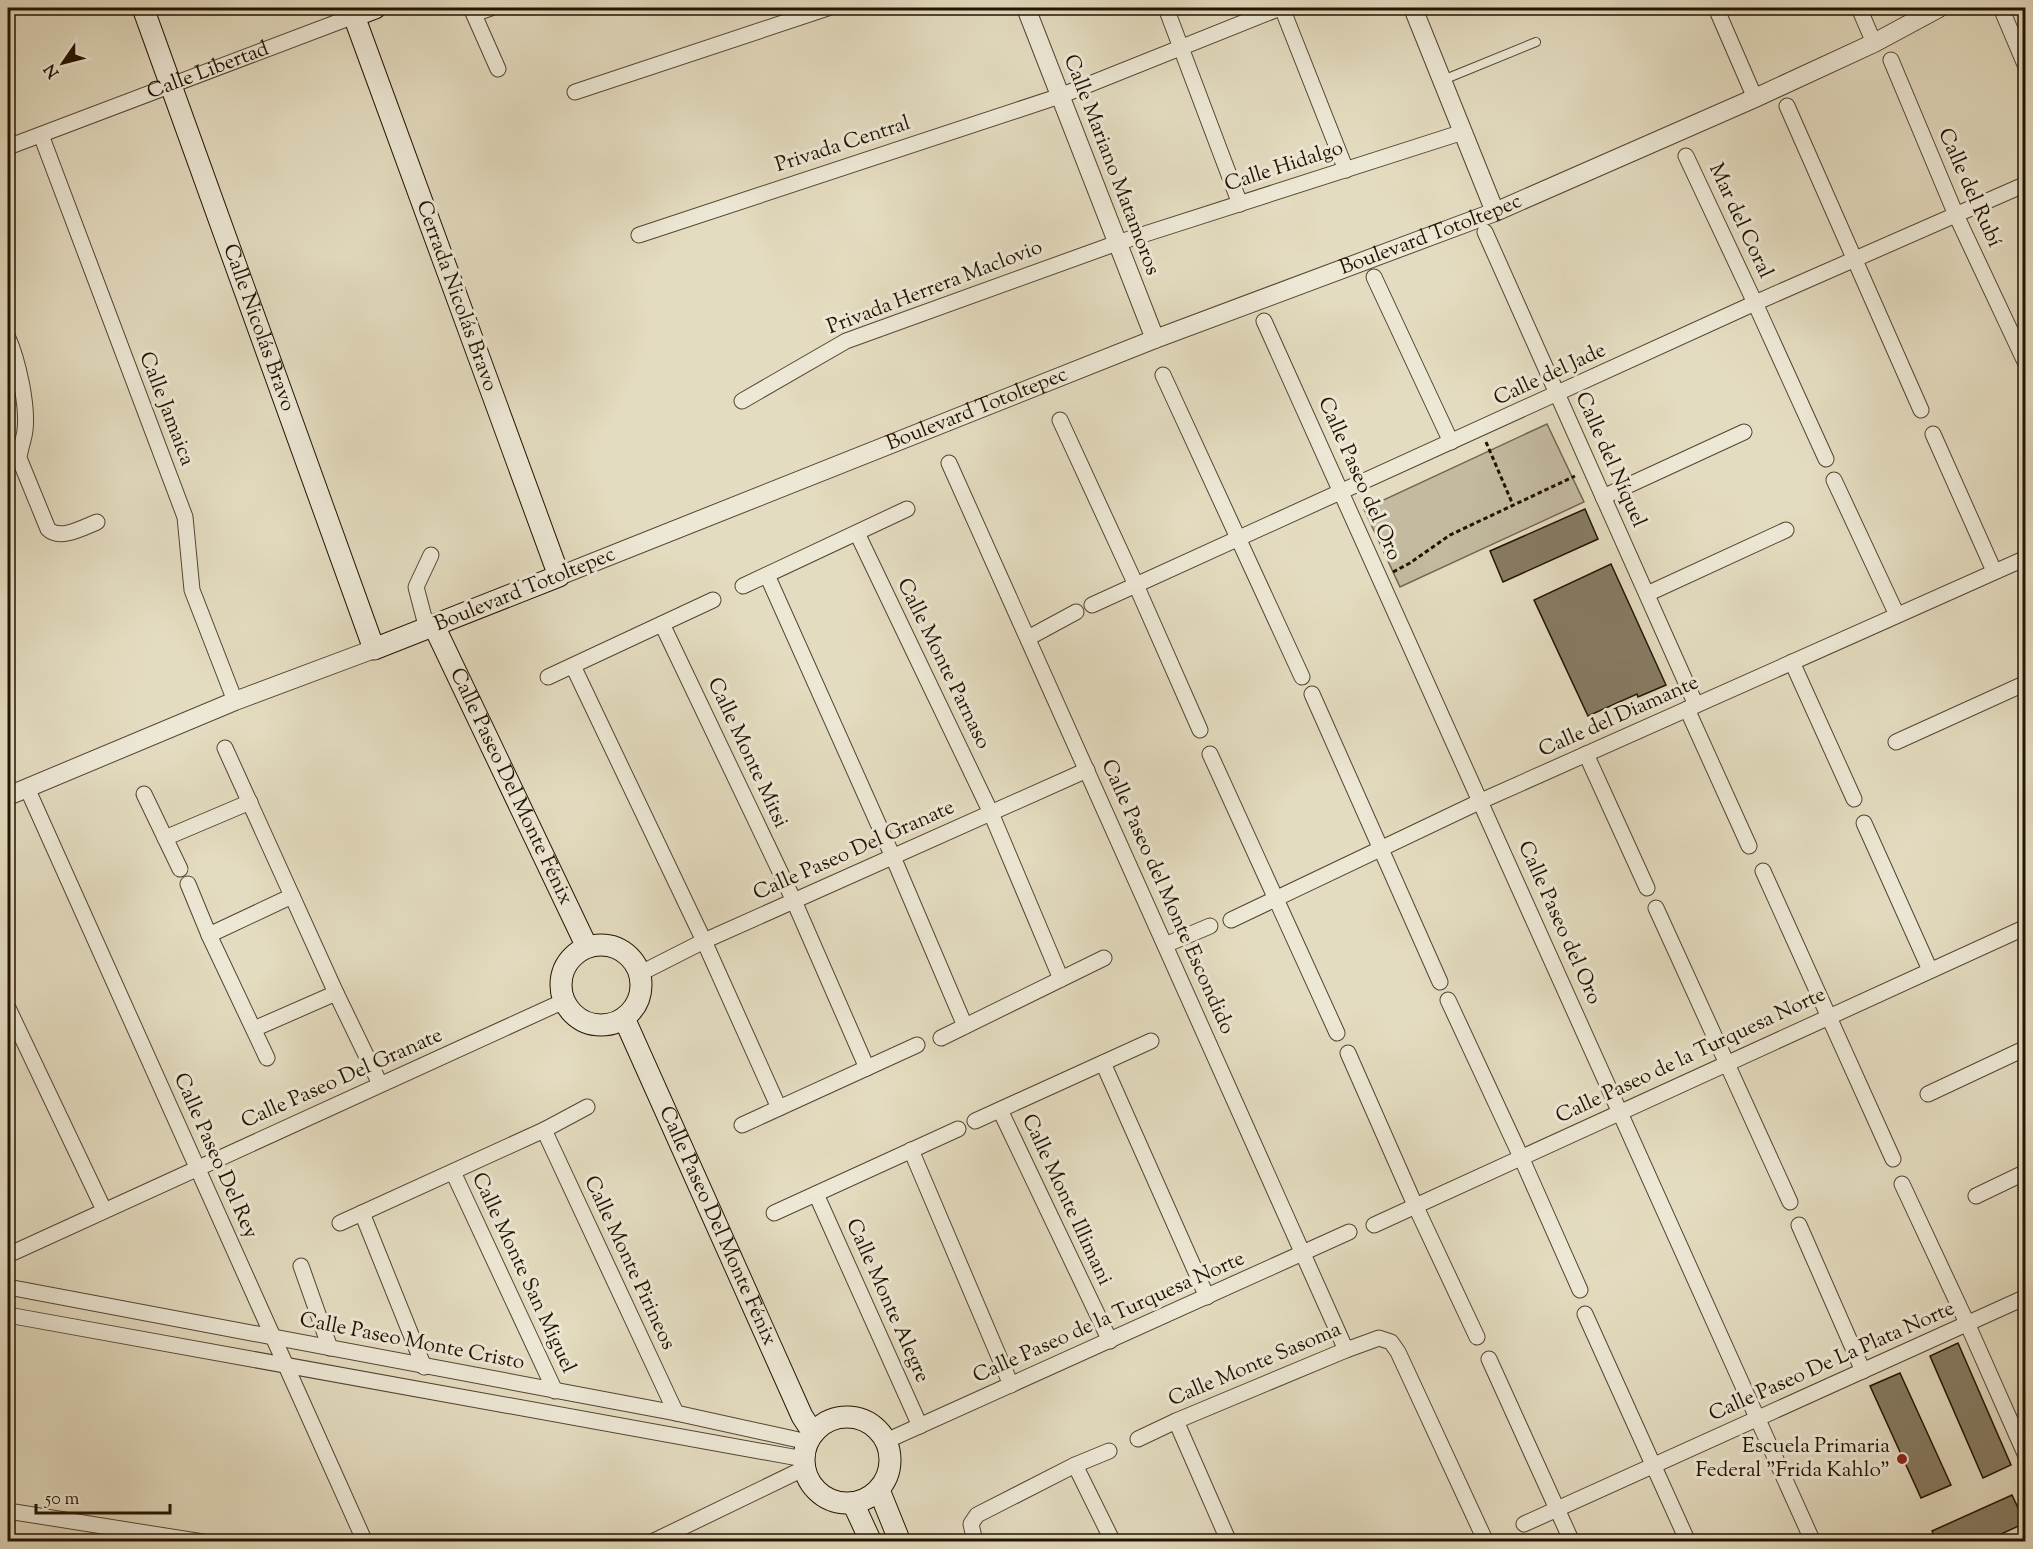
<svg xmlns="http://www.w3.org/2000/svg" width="2033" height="1549" font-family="'Sorts Mill Goudy',serif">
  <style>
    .green { fill: #c3ba9f; stroke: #726650; stroke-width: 1.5 }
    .building { fill: #877c64; stroke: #221300; stroke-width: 1.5 }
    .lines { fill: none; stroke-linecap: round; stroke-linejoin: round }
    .service-casing { stroke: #524530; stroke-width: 10 }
    .minor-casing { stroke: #524530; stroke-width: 17 }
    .tertiary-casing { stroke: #524530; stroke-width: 20 }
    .secondary-casing { stroke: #221300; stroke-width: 23 }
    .path { stroke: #221300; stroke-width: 3; stroke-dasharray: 4.5 3; stroke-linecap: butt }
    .service { stroke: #ede8d6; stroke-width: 8 }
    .minor { stroke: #ede8d6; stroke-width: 15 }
    .tertiary { stroke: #ede8d6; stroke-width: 18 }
    .secondary { stroke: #ede8d6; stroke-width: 21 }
    .poi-dot { fill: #8f2418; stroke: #ede8d6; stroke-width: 2 }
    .labels { text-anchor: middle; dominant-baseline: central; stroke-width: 6; stroke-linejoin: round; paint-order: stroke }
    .street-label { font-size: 21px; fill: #221300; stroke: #ede8d6 }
    .poi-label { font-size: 21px; fill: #221300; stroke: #ede8d6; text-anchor: end }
  </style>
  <rect width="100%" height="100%" fill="#e4dcc0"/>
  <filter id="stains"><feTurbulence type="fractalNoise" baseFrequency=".00333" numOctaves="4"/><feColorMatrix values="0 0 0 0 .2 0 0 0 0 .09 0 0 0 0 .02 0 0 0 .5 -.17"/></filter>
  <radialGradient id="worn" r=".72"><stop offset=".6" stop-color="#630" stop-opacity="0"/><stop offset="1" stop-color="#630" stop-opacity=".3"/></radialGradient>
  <path class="green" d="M1547,424L1584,502L1400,587L1364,509Z"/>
  <path class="building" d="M1585,509L1598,539L1503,582L1490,551Z
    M1611,564L1666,685L1638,697L1637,694L1588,716L1534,600Z
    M1958,1343L2011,1465L1983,1478L1930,1356Z
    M1900,1373L1951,1485L1921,1498L1870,1386Z
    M2012,1495L2025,1523L1984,1542H1936L1932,1531Z"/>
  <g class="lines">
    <defs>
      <path id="service" d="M1443,80L1536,42"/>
      <g id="minor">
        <path d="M471,8L498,69"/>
        <path d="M1166,8L1240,204"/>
        <path d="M1282,8L1346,170"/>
        <path d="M1716,8L1755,98"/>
        <path d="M1859,8L1874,43"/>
        <path d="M2001,8L2026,67"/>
        <path d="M474,14L491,8"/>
        <path d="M1891,60L1956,215L2026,364"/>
        <path d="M575,92L828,8"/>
        <path d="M1787,106L1921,410"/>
        <path d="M41,135L185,517L192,590L235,701"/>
        <path id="s1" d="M8,147L354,16"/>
        <path d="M1686,156L1755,303L1826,459"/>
        <path d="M1485,232L1696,705"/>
        <path d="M639,235L1060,96L1280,8"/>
        <path d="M1374,277L1451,442"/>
        <path d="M1264,321L1813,1542"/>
        <path d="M8,338C18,360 28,406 25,430C24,440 20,448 19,458L48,529C60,541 84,527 97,522"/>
        <path d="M1163,375L1302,677"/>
        <path d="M742,401L846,341L1117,243L1463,132"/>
        <path d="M1060,420L1136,585L1200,730"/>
        <path d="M1933,434L1994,571"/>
        <path d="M949,463L1346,1350"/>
        <path d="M1834,480L1897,615"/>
        <path d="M1603,497L1744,432"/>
        <path d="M857,533L991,813L1061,979"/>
        <path d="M767,575L893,857L965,1026"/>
        <path d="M743,586L907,509"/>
        <path d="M1647,594L1786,530"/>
        <path d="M1092,605L1755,303L2026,184"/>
        <path d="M662,624L794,901L867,1068"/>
        <path d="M427,629L416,587L431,555"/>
        <path d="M1028,638L1076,612"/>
        <path d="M1792,662L1854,799"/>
        <path d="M573,666L704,941L779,1108"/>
        <path d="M548,677L713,600"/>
        <path d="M1312,694L1440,982"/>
        <path d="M1687,709L1749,846"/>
        <path d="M1896,742L2026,683"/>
        <path d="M225,748L336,993L380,1084"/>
        <path d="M1210,754L1337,1033"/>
        <path d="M1586,754L1647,888"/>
        <path d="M27,788L365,1542"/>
        <path d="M144,794L180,869"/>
        <path d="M1864,823L1930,970"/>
        <path d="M165,838L250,802"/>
        <path d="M1763,871L1893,1159"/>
        <path d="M188,884L209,935L267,1058"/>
        <path d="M1656,908L1790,1202"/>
        <path d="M1231,920L1481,801L2026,558"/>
        <path d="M209,935L292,896"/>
        <path d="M1165,945L1210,926"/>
        <path d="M639,974L704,941L1087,770"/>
        <path d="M1448,1000L1521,1157L1580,1290"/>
        <path d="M8,1008L104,1210"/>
        <path d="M254,1029L336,993"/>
        <path d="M941,1038L1104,958"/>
        <path d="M1348,1053L1415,1205L1477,1337"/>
        <path d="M1103,1063L1207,1297"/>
        <path d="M1928,1094L2026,1048"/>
        <path d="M1000,1110L1110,1341"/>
        <path d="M975,1121L1151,1041"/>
        <path d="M742,1125L917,1045"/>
        <path d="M544,1130L676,1413"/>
        <path d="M911,1150L1011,1385"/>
        <path d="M453,1172L555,1391"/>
        <path d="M1902,1184L1967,1323L2026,1456"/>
        <path d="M816,1194L920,1426"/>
        <path d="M1976,1196L2026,1172"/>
        <path d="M362,1213L424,1367"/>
        <path d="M774,1213L958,1129"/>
        <path d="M340,1223L544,1130L587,1107"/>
        <path d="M1374,1225L2026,927"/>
        <path d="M1799,1225L1863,1371"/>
        <path d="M8,1255L564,1001"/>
        <path d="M301,1266L330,1348"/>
        <path d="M8,1287L676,1413L808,1442"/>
        <path d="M1585,1314L1688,1542"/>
        <path d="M8,1315L804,1459"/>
        <path d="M1489,1359L1572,1542"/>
        <path d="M1176,1421L1229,1542"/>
        <path d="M1138,1439L1176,1421L1346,1350L1379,1338L1391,1342L1398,1352L1486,1542"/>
        <path d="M886,1441L1349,1232"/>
        <path d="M1075,1465L1113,1542"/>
        <path d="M8,1511L203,1542"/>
        <path d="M1524,1524L2026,1297"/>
        <path d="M652,1542L805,1468"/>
        <path d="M975,1542L971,1524L977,1515L1075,1465L1109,1451"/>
      </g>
      <g id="tertiary">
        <path d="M1026,8L1155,339"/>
        <path d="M1413,8L1495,212"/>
        <path id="s2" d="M559,576L1155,339L1495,212L1755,98L1874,43L1939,8"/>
        <path d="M8,796L235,701L374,649"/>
      </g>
      <g id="secondary">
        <path id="s3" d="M143,8L374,649L559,576L354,16L375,8"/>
        <path id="s4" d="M434,626L587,947"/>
        <circle cx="601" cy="985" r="40"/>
        <path id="s5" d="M624,1018L802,1416L813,1433"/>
        <circle cx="847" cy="1460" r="43"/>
        <path d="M879,1490L900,1542"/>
        <path d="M853,1503L871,1542"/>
      </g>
    </defs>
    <use href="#service" class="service-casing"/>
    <use href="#minor" class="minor-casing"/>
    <use href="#tertiary" class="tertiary-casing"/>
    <use href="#secondary" class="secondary-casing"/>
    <path class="path" d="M1486,442L1513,505
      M1393,572L1410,563L1450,535L1575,476"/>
    <use href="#service" class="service"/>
    <use href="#minor" class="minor"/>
    <use href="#tertiary" class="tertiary"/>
    <use href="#secondary" class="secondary"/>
  </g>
  <circle class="poi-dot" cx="1902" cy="1459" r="6"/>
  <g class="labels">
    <g class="street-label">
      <text stroke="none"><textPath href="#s1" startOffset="214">Calle Libertad</textPath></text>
      <text transform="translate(843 145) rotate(-18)">Privada Central</text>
      <text transform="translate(1111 165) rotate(69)">Calle Mariano Matamoros</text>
      <text transform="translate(1284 167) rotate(-18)">Calle Hidalgo</text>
      <text transform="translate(1969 188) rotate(66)">Calle del Rubí</text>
      <text transform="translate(1740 221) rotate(65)">Mar del Coral</text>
      <text stroke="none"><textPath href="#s2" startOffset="936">Boulevard Totoltepec</textPath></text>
      <text transform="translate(935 288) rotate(-21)">Privada Herrera Maclovio</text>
      <text transform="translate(456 296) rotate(70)">Cerrada Nicolás Bravo</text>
      <text stroke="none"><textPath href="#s3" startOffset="340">Calle Nicolás Bravo</textPath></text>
      <text transform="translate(1550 375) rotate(-25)">Calle del Jade</text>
      <text transform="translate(166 409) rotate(69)">Calle Jamaica</text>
      <text stroke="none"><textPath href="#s2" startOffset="450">Boulevard Totoltepec</textPath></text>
      <text transform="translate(1610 460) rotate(66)">Calle del Níquel</text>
      <text transform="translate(1359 479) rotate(66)">Calle Paseo del Oro</text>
      <text transform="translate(525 590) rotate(-22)">Boulevard Totoltepec</text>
      <text transform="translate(943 664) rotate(64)">Calle Monte Parnaso</text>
      <text transform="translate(1619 717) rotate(-24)">Calle del Diamante</text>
      <text transform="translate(747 753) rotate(65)">Calle Monte Mitsi</text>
      <text stroke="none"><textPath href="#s4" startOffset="178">Calle Paseo Del Monte Fénix</textPath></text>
      <text transform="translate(854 851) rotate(-24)">Calle Paseo Del Granate</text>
      <text transform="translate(1167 897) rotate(66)">Calle Paseo del Monte Escondido</text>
      <text transform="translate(1559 923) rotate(66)">Calle Paseo del Oro</text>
      <text transform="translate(1691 1056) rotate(-25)">Calle Paseo de la Turquesa Norte</text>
      <text transform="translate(342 1079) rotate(-24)">Calle Paseo Del Granate</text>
      <text transform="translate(215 1156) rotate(66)">Calle Paseo Del Rey</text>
      <text transform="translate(1066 1200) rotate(65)">Calle Monte Illimani</text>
      <text stroke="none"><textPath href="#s5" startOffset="228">Calle Paseo Del Monte Fénix</textPath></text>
      <text transform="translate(629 1263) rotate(65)">Calle Monte Pirineos</text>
      <text transform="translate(523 1273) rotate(65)">Calle Monte San Miguel</text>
      <text transform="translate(887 1301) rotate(66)">Calle Monte Alegre</text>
      <text transform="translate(1109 1318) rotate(-24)">Calle Paseo de la Turquesa Norte</text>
      <text transform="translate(412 1342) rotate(11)">Calle Paseo Monte Cristo</text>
      <text transform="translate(1832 1362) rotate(-24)">Calle Paseo De La Plata Norte</text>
      <text transform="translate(1255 1365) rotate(-23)">Calle Monte Sasoma</text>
    </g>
    <g class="poi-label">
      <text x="1890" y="1447">Escuela Primaria<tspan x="1890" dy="24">Federal "Frida Kahlo"</tspan></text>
    </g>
  </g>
  <rect width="2033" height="1549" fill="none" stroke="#e4dcc0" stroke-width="30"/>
  <rect x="9" y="9" width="2015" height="1531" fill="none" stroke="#221300" stroke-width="3"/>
  <rect x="15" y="15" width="2003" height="1519" fill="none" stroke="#221300" stroke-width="1.5"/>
  <g transform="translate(63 63) rotate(235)" stroke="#ede8d6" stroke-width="4.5" paint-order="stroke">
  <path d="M0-4.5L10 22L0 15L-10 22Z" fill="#221300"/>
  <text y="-9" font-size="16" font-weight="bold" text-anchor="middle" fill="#221300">N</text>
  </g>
  <path d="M36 1504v9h134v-9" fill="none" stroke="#221300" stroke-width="3"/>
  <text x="45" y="1504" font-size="18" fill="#221300" stroke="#ede8d6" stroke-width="4.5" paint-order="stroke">50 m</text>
  <rect width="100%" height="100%" filter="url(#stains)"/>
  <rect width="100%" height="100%" fill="url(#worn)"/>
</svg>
